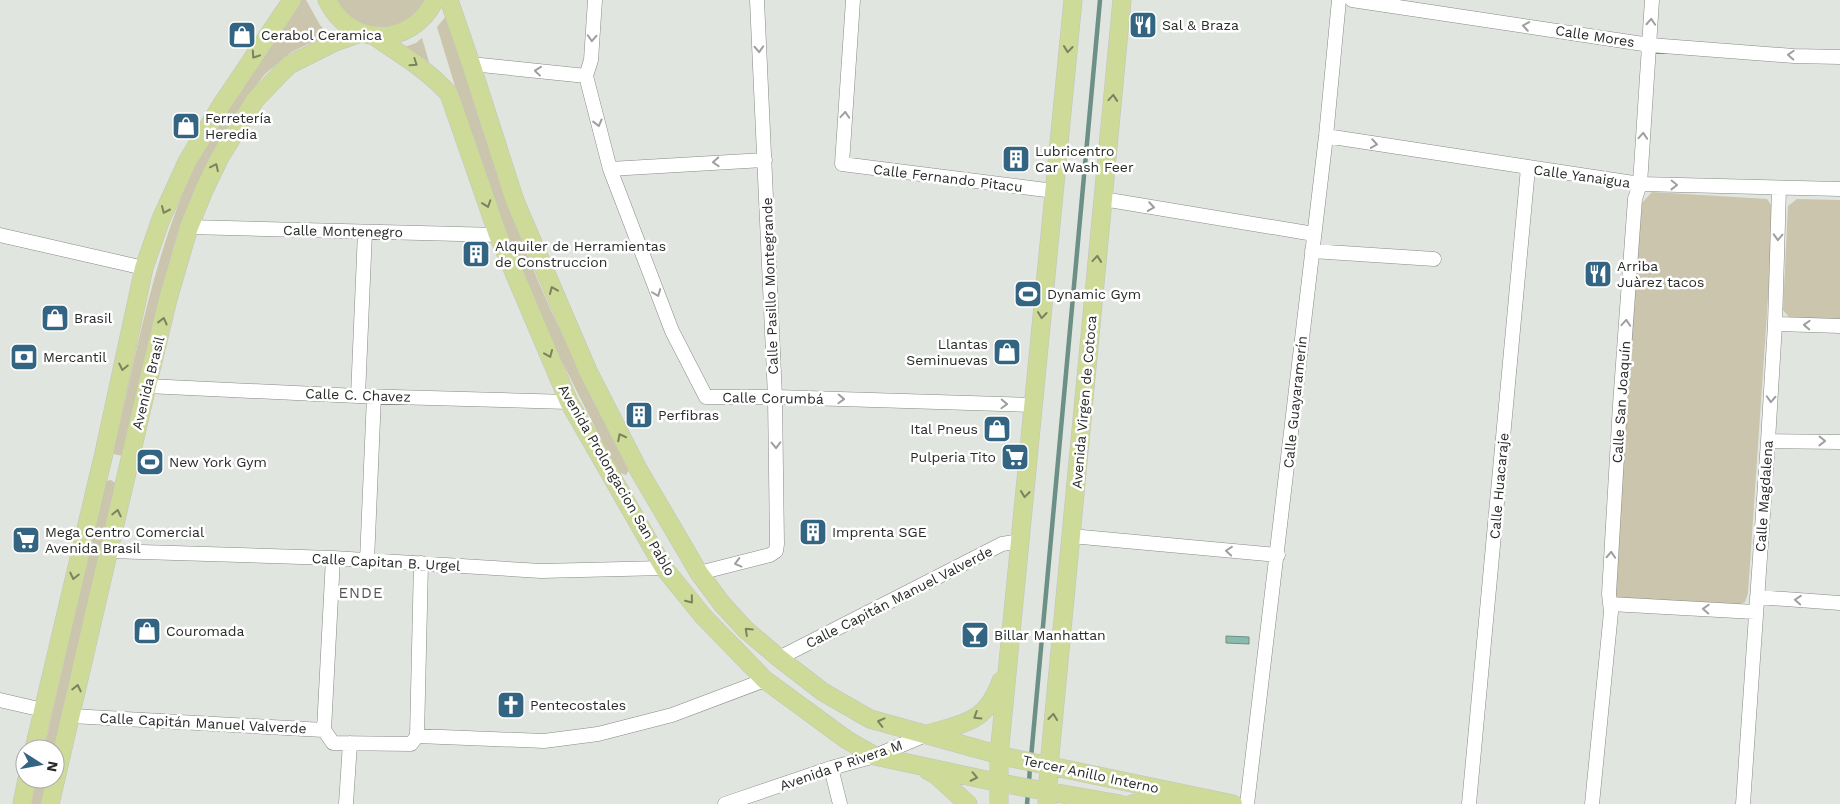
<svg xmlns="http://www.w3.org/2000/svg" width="1840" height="804" font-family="'Work Sans',sans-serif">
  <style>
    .green { fill: #cac5ac }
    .water { fill: #8abbaf; stroke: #6d9086 }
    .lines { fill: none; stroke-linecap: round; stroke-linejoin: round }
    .stream { stroke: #6d9086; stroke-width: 4.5 }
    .minor-casing { stroke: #868b85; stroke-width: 15 }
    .major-casing { stroke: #c3c3c3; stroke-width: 19 }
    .minor { stroke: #fff; stroke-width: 14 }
    .major { stroke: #ceda97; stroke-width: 18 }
    .oneway { stroke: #9e9f9e }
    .oneway2 { stroke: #7b8260 }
    .labels { text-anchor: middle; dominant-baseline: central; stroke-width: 5; stroke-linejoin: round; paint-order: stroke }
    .poi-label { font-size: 14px; fill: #282a28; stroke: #fff; text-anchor: start }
    .street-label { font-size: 14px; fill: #282a28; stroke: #fff }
    .neighbourhood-label { font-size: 15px; letter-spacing: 1px; fill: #535752; stroke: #fff }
  </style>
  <rect width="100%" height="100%" fill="#e0e5df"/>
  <path class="green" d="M301,0H306L320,25L331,37L308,44L290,53L265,74L250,93L188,207L178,232L161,294L123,456L113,454C139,344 157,228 214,129C241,84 274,44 301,0Z
    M337,0H425C410,35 352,36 337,0Z
    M447,15C469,88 491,161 518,231C549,313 589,391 630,468L626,475L618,472C576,390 533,308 500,222C476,158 457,92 437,27Z
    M422,38L429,62L405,47L416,43Z
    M1652,192L1767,199L1774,209L1748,593L1745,602L1738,605L1616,599L1612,594L1642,203Z
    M1797,199L1840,200V321L1790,318L1783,310L1788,206Z
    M111,480L115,483L116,487L54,749H44L106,481Z
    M37,779H47L41,804H31Z"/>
  <path class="water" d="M1226,636L1249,637V644L1226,643Z"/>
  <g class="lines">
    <path class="stream" d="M1031,758L1100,0
      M1029,783L1030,766
      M1027,804L1028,793"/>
    <defs>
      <path id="minor" d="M595,0L591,60L586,76L610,169L672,331L706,397H775L1033,405
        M853,0L842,164L1054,191
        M1352,0L1650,45L1794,56L1840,57
        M471,64L586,76
        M1326,136L1640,184L1840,189
        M610,169L765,160
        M1103,199L1314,234
        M189,227L498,235
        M0,235L144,268
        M1312,251L1434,259
        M1775,324L1840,326
        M147,386L358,396L569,402
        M358,396L365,232
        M1768,441L1840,442
        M1071,536L1278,555
        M109,551L333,558L541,571L664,568
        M367,561L374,396
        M699,573L770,555L776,551L777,544L775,397L757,0
        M1757,597L1840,603
        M1610,604L1755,612
        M779,658L1002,544L1020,541
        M0,700L43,710
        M71,716L324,730L333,743L411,744L417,736L544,741L598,734L672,715L765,680
        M324,730L333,558
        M417,736L421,563
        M831,768L840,804
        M346,804L350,743
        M725,804L831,768L875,756L928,734
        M1247,804L1326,136L1339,0
        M1469,804L1528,168
        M1592,804L1611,612L1609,594L1620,405L1635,199L1640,184L1652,0
        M1743,804L1768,441L1775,324L1779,188"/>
      <path id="major" d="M327,0C350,48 411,48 435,0
        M449,0L471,64L515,201L588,371L638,469L699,573L722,604L746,630L779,658L823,692L870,719L1007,757L1233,804
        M374,36C400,54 428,70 449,94L498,235L569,402L664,568L703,616L765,680L847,740L875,756L1000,783L1120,804
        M928,734C966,722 986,723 1001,681
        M34,749L104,453L144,268L161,219L187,162L222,104L292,0
        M927,770L936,775L968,804
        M22,804L27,779
        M50,804L147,386L168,299L189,227L205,188L220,157L255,100L289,65L335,42L361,33
        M999,804V755L1073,0
        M1047,804L1049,766L1122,0
        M1132,804L1154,801L1173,804"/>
    </defs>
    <use href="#minor" class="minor-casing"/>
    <use href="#major" class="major-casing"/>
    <use href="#minor" class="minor"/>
    <use href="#major" class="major"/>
  </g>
  <defs><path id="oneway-chevron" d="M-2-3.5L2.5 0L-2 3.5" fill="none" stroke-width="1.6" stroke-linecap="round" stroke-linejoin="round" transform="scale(1.25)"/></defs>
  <g class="oneway">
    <use href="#oneway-chevron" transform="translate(1651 22) rotate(-87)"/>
    <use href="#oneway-chevron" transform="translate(1526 26) rotate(-171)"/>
    <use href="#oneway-chevron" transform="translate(592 38) rotate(93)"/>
    <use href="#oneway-chevron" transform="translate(759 49) rotate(87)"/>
    <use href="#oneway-chevron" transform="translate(1791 55) rotate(-177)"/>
    <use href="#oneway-chevron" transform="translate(538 71) rotate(-174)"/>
    <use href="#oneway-chevron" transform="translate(845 115) rotate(-86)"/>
    <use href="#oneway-chevron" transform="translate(598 123) rotate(76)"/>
    <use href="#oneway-chevron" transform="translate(1643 136) rotate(-86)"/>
    <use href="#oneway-chevron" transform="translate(1374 144) rotate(9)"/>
    <use href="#oneway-chevron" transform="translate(716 162) rotate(177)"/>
    <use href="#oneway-chevron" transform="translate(1674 185) rotate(1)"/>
    <use href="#oneway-chevron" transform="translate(1151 207) rotate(9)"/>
    <use href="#oneway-chevron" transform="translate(1778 237) rotate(92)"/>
    <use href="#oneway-chevron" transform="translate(657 293) rotate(69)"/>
    <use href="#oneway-chevron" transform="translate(1626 323) rotate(-86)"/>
    <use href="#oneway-chevron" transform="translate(1807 325) rotate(-178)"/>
    <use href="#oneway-chevron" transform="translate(841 399) rotate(2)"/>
    <use href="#oneway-chevron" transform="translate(1771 399) rotate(93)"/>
    <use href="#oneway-chevron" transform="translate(1004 404) rotate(2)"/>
    <use href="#oneway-chevron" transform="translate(1822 441) rotate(1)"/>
    <use href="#oneway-chevron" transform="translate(776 445) rotate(89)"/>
    <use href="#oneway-chevron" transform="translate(1229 551) rotate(-175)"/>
    <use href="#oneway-chevron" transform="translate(1611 555) rotate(-87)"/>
    <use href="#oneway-chevron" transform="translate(738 563) rotate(165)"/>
    <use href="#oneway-chevron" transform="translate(1798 600) rotate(-176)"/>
    <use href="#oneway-chevron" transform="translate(1706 609) rotate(-177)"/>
  </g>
  <g class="oneway2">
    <use href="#oneway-chevron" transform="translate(1068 49) rotate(96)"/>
    <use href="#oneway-chevron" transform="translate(255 55) rotate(124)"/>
    <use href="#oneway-chevron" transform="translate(414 63) rotate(34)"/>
    <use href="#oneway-chevron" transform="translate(1113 98) rotate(-85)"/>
    <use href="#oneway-chevron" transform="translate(215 167) rotate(-64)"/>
    <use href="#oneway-chevron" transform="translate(487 204) rotate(71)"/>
    <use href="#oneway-chevron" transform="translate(165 210) rotate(114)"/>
    <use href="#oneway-chevron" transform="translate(1097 259) rotate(-85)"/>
    <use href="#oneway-chevron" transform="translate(553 290) rotate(-113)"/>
    <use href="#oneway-chevron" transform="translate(1042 315) rotate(96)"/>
    <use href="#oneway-chevron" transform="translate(163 321) rotate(-76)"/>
    <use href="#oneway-chevron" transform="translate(549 354) rotate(67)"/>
    <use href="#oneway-chevron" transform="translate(123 367) rotate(102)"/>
    <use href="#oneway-chevron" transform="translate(621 437) rotate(-117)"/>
    <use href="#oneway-chevron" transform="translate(1025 494) rotate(96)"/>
    <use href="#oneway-chevron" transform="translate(117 513) rotate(-77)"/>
    <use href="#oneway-chevron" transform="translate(74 576) rotate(103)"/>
    <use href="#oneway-chevron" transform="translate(690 600) rotate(51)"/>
    <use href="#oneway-chevron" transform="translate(748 631) rotate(-137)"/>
    <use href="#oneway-chevron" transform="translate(77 688) rotate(-77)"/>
    <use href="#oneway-chevron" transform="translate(977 716) rotate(148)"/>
    <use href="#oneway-chevron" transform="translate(1053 717) rotate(-84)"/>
    <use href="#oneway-chevron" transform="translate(881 722) rotate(-166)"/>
    <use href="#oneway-chevron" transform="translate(974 777) rotate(12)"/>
  </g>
  <defs>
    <symbol id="restaurant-square" viewBox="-11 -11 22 22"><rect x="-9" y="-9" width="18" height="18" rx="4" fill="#336482" stroke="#fff"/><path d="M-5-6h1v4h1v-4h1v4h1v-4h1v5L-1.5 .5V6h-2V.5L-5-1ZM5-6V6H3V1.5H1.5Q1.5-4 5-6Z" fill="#fff"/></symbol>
    <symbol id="shop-square" viewBox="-11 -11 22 22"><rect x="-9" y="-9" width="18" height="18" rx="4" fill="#336482" stroke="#fff"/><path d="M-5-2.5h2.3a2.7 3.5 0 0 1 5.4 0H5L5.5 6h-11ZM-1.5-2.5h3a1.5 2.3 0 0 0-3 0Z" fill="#fff"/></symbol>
    <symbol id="building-square" viewBox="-11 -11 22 22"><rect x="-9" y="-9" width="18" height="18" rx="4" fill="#336482" stroke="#fff"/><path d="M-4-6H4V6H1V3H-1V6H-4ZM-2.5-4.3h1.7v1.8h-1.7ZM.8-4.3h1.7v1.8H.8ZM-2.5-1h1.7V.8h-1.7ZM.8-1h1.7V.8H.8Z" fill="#fff"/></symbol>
    <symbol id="stadium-square" viewBox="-11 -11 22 22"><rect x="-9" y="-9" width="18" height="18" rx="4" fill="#336482" stroke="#fff"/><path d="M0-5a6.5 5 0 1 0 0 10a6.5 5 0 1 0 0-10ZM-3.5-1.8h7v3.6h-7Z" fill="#fff"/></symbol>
    <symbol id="bank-square" viewBox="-11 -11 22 22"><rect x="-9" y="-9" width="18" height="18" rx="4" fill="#336482" stroke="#fff"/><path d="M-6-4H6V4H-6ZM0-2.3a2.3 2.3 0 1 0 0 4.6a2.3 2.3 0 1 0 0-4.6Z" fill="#fff"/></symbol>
    <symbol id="supermarket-square" viewBox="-11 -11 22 22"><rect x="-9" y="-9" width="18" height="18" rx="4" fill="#336482" stroke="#fff"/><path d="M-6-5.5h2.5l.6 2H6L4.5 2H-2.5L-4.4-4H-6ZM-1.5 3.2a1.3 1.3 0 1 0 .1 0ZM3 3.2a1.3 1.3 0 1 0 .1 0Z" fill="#fff"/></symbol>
    <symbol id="bar-square" viewBox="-11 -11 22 22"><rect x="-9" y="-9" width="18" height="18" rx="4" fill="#336482" stroke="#fff"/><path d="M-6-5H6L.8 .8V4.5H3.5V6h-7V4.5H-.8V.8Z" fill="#fff"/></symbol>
    <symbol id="church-square" viewBox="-11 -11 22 22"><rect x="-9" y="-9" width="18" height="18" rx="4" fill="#336482" stroke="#fff"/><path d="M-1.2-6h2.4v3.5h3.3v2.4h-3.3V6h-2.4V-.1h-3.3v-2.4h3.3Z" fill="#fff"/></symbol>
  </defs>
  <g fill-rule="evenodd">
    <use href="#restaurant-square" x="1127" y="9" width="32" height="32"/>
    <use href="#shop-square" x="226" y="19" width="32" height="32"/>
    <use href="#shop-square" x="170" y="110" width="32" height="32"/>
    <use href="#building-square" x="1000" y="143" width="32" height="32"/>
    <use href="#building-square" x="460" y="238" width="32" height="32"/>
    <use href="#restaurant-square" x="1582" y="258" width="32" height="32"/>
    <use href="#stadium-square" x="1012" y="278" width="32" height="32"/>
    <use href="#shop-square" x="39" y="302" width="32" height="32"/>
    <use href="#shop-square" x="991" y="336" width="32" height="32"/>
    <use href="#bank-square" x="8" y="341" width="32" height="32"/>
    <use href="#building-square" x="623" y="399" width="32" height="32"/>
    <use href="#shop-square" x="981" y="413" width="32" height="32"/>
    <use href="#supermarket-square" x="999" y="441" width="32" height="32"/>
    <use href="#stadium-square" x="134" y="446" width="32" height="32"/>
    <use href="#building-square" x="797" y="516" width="32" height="32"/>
    <use href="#supermarket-square" x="10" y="524" width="32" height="32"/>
    <use href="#shop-square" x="131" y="615" width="32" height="32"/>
    <use href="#bar-square" x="959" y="619" width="32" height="32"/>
    <use href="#church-square" x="495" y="689" width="32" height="32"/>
  </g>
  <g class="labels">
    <g class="poi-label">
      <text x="1162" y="25">Sal &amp; Braza</text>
      <text x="261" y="35">Cerabol Ceramica</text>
      <text x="205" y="118">Ferretería<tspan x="205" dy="16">Heredia</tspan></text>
      <text x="1035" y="151">Lubricentro<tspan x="1035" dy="16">Car Wash Feer</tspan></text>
      <text x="495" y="246">Alquiler de Herramientas<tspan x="495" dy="16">de Construccion</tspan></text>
      <text x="1617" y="266">Arriba<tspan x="1617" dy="16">Juàrez tacos</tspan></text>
      <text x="1047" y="294">Dynamic Gym</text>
      <text x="74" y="318">Brasil</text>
      <text x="988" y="344" text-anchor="end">Llantas<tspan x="988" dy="16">Seminuevas</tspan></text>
      <text x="43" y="357">Mercantil</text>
      <text x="658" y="415">Perfibras</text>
      <text x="978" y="429" text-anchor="end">Ital Pneus</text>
      <text x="996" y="457" text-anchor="end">Pulperia Tito</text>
      <text x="169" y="462">New York Gym</text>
      <text x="45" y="532">Mega Centro Comercial<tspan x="45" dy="16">Avenida Brasil</tspan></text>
      <text x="832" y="532">Imprenta SGE</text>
      <text x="166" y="631">Couromada</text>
      <text x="994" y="635">Billar Manhattan</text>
      <text x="530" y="705">Pentecostales</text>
    </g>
    <g class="street-label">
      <text transform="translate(1595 36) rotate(9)">Calle Mores</text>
      <text transform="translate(1582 176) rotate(8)">Calle Yanaigua</text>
      <text transform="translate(948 178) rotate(7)">Calle Fernando Pitacu</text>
      <text transform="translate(343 231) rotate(1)">Calle Montenegro</text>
      <text transform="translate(770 286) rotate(-92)">Calle Pasillo Montegrande</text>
      <text transform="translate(148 383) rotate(-76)">Avenida Brasil</text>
      <text transform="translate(358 395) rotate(2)">Calle C. Chavez</text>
      <text transform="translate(773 398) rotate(1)">Calle Corumbá</text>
      <text transform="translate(1084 402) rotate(-85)">Avenida Virgen de Cotoca</text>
      <text transform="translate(1295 402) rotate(-84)">Calle Guayaramerín</text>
      <text transform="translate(1621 402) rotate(-86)">Calle San Joaquín</text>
      <text transform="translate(617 480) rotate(60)">Avenida Prolongacion San Pablo</text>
      <text transform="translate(1499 486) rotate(-85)">Calle Huacaraje</text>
      <text transform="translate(1764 496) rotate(-86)">Calle Magdalena</text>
      <text transform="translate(386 562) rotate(3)">Calle Capitan B. Urgel</text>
      <text transform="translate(899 597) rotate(-27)">Calle Capitán Manuel Valverde</text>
      <text transform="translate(203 723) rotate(3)">Calle Capitán Manuel Valverde</text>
      <text transform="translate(841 765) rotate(-19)">Avenida P Rivera M</text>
      <text transform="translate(1091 774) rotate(12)">Tercer Anillo Interno</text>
    </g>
    <g class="neighbourhood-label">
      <text x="361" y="593">ENDE</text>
    </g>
  </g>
  <g transform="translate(40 764) rotate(101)"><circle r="24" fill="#ffffff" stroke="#a9aaa9"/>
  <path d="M0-4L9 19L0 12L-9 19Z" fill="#336482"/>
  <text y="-8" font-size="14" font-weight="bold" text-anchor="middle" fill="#282a28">N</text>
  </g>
</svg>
